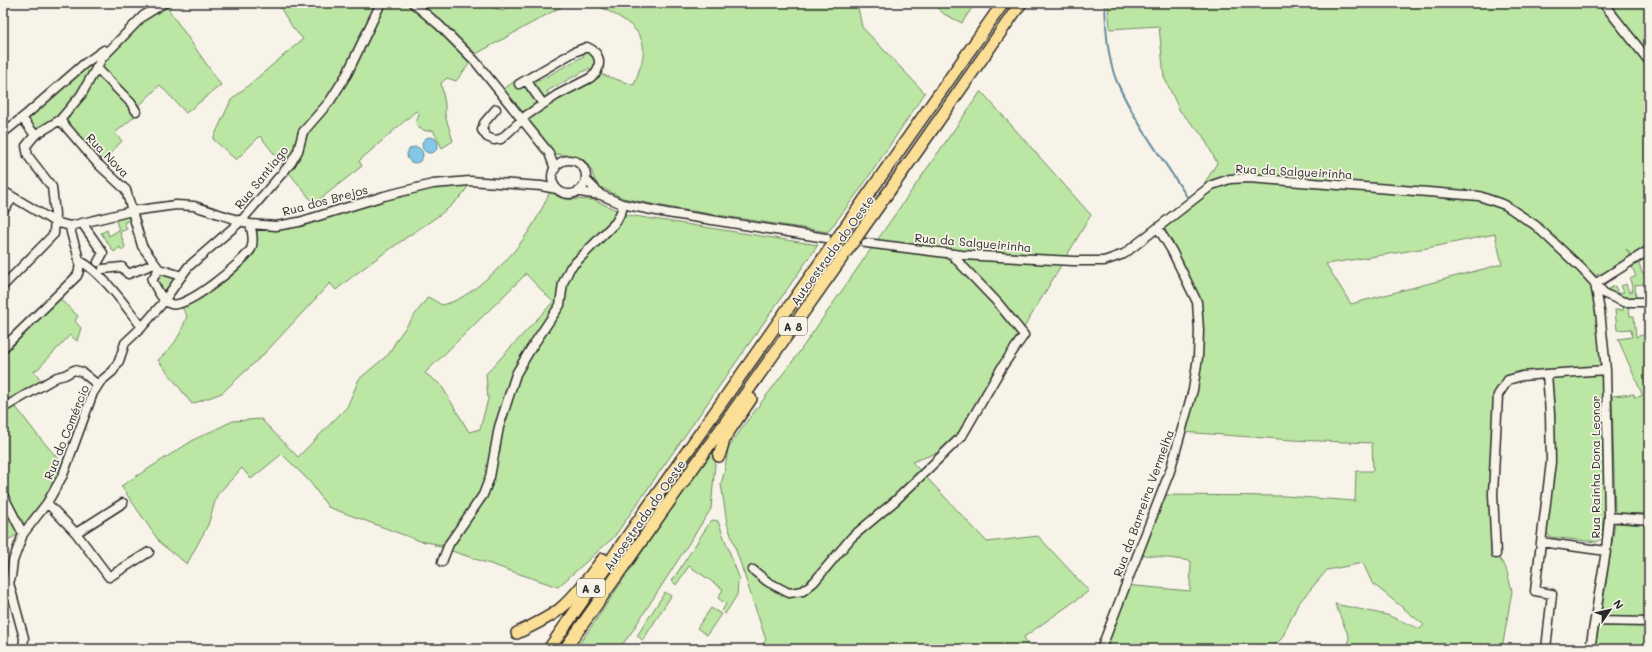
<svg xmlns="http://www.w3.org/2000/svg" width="1652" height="652" font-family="Mali,sans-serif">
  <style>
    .green { fill: #bbe6a3; stroke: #738867; fill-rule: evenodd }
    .water { fill: #85c7e6; stroke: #61899b }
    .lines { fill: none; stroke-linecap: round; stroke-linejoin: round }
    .stream { stroke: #61899b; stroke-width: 2 }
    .minor-tunnel { stroke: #cecbc2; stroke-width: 8; stroke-dasharray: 8 4; stroke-linecap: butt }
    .minor-casing { stroke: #2b2b2b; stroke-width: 11 }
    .highway-casing { stroke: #2b2b2b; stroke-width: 14 }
    .minor { stroke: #f7f3e8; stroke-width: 8 }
    .highway { stroke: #fbdf96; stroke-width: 11 }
    .labels { text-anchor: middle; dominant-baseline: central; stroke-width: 3.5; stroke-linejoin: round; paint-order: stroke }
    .shield { fill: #f7f3e8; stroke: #686764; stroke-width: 1 }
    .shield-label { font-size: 11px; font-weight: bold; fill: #2b2b2b }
    .street-label { font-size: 12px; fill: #2b2b2b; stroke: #f7f3e8 }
  </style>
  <rect width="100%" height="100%" fill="#f7f3e8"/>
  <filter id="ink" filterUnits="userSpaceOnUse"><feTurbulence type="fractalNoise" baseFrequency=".025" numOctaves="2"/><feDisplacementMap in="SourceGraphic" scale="8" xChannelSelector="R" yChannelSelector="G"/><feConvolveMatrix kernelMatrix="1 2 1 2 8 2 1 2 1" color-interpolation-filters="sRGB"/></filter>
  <g filter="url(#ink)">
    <path class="green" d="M164,3L221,85L186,113L160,85L138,107L134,117L115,133L122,141L99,165L60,120L35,135L22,118Z
      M277,3H413L473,59L456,81L447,78L441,83L445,104V115L453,141L442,148L433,130L426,131L419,128L416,123L419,114L416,111L359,161L362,166L314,204L260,136L236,160L213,139L231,100L303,39L293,28Z
      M419,3H482L503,11L507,3H568L476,54Z
      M592,3H857L862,27L925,93L861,188L828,232L672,208L623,198L600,187L595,181L591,169L583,159L578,157L549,153L500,92L516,80L518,84L535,75L538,81L584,56L580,50H594L597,73L634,85C637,75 642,65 643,55C648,27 612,13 592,3ZM590,68L593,75L551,99L547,91Z
      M932,3H975L962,23L944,14Z
      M1108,3H1599L1649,67V244L1632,256L1626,249L1632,258L1605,273L1595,275L1583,269L1593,284L1605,369L1508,380L1498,395L1496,554L1506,568L1512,591L1502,649H1348L1349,637L1335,604L1387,615L1420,629L1424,625L1372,583L1363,563L1327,570L1298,604L1282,638L1271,649L1102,648L1126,585L1190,591L1191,561L1138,554L1161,495L1285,496L1355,501L1356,471H1373L1372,443L1292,440L1182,432L1193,390L1197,302L1158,228L1194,200L1217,163L1203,136L1180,111L1164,77L1159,26L1110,29ZM1495,234L1502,264L1351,304L1326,264L1433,247Z
      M1609,3H1649V54Z
      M981,91L1091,215L953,447L912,462L987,542L1038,536L1089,591L1024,637L1030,649H759L766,640L727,523L721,484L724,473L728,449L744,425L795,358Z
      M470,182C460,206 423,225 403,240C380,256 357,272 336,290L330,283L265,353L222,393L192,404L158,360C176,343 178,340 187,316L180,304L188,301L251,248L254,229L433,186Z
      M550,191L568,199L594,200L628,215L818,245L614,537L558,587L434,545L448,546L420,541L328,507L310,482L282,454L251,479L242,468L217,495L208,525L187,564L161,544L121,486L195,439L233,421L261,419L298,457L347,407L359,379L389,354L397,339L428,297L442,305C459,301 471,292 484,281C514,256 535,227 550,191ZM525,273L553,302L486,374L488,399L480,429L469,432L441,385L425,373L525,275Z
      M128,212L131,220L124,222L127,229L120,232L125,247L122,251L120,247L114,252L101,233L107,230L109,236L119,230L115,218Z
      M1649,255V284H1647L1648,297H1645L1644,284L1635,285L1636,298L1624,297L1607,290L1615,286L1618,294L1624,292L1621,286L1626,284L1629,292L1633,291L1630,279L1636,276L1632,267L1639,263L1642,273L1647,272L1644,259Z
      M162,272L175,277L165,291L162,290L155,281Z
      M59,298L78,316L75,321L81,328L77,341L70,335L39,368L34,371L44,384L13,403L35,432L66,468L23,534L15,536L3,543V356Z
      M1623,306L1629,308L1630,316H1634L1636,337L1642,335L1649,337V514L1615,513L1612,396L1634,394V397L1642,396V394L1618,339L1632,337L1631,329L1617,330L1615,310H1623Z
      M1549,375H1599L1602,379L1603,398L1600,400L1603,437L1605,439V496L1602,538L1597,542L1551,537L1548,535L1546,531L1554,473V447Z
      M717,442L711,509L631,633L619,649H576Z
      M713,520L718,521L740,580L738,582L737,595L725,614L722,611L726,604L718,598L723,589L689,566L676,585L672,581L710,522Z
      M1615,523L1649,525V618L1601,616Z
      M665,592L671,596L643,640L637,636Z
      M711,608L721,614L707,635L697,628Z
      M1599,626L1649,627V649H1595Z"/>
    <path class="water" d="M422 145a8 8 0 1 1 16 0a8 8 0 1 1-16 0Z
      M407 155a8 8 0 1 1 16 0a8 8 0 1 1-16 0Z"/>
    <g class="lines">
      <path class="stream" d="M1105,3C1106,29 1107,58 1117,82C1134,121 1164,160 1187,197"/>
      <path class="minor-tunnel" d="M833,239L866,243"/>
      <defs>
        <path id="minor" d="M413,3L439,25L475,61L549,153L555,169
          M1603,3L1649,61
          M96,67L131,103L136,111
          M526,80L543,104
          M496,109L484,123L482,130L487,137L494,140L501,139L527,115L557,95L590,78L596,73C602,62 599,52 587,47L574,52L519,84
          M22,118L35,135
          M60,120L97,163L126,190L142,246L159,269
          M3,133L28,113L84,64L104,50
          M552 177a17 17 0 1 1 34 0a17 17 0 1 1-34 0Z
          M586,180L601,195
          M3,191L55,222L70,226L132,211L176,205L194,206L250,224L276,226L299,222L384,196L433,184L470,181L541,186L557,189
          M579,192L601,195L622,204L667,213L826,238
          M3,211L13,198
          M82,223L103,253L98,262
          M866,243L962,255L1073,261H1104L1124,254L1212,185L1230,179L1249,178L1479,196L1505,205L1535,225L1582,269L1605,294L1624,302H1649
          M80,261C103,273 126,307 142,327
          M103,269L122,267L128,274L154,264
          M182,276L159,269L152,280C157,289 162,301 171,304C186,310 243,262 251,249C254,242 252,231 250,224
          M1595,284L1649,250
          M3,286L54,234L55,214L52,187L28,156L26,146L35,135L60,120L81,95L102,58L143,16L164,3
          M3,348L77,276C85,261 71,242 70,226
          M3,408L57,377L65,375L74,370L82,372L98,385
          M3,495L23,534
          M47,503L76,533L109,577L149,552
          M1609,517L1649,520
          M76,533L123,503
          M1541,542L1606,551
          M1496,554L1493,494L1498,395L1508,380L1522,376L1547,374
          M442,562L449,544L483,495L490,477L499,427L516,374L530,350L560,305L563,283L570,268L616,222L622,210V204
          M753,570L768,582L789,593L803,591L814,582L852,537L895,501L962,436L1002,367L1024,335L997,302L951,254
          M9,583L24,638L23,649
          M3,600L11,577L13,561L23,534L47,503L63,475L93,393L100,382L113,371L119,361L125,343L142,327L161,305L188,267L241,221L291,163L298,151L303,132L330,101L347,74L381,3
          M1595,621L1649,622
          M1101,649L1170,471L1193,390L1198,357L1199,330L1197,302L1172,251L1158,228
          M1546,649L1552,594L1535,591L1551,462L1550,414L1547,374L1606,370
          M1590,649L1606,551L1609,517L1606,370L1600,311L1595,284"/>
        <path id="highway" d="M719,456L725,437L751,399
          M517,633C532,626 547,619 560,609C577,595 590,576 603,559
          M549,649L634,527L1003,3
          M565,649C718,434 870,219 1021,3"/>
      </defs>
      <use href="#minor" class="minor-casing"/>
      <use href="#highway" class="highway-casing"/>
      <use href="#minor" class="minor"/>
      <use href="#highway" class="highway"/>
    </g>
  </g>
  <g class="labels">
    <g class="shield">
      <rect x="779" y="317" width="28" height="18" rx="3"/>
      <rect x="577" y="579" width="28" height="18" rx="3"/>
    </g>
    <g class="shield-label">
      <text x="793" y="326">A 8</text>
      <text x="591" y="588">A 8</text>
    </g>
    <g class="street-label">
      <text transform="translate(108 155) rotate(46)">Rua Nova</text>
      <text transform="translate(1294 171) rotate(3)">Rua da Salgueirinha</text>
      <text transform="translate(261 177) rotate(-51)">Rua Santiago</text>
      <text transform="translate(325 200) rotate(-15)">Rua dos Brejos</text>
      <text transform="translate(973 242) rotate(5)">Rua da Salgueirinha</text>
      <text transform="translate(832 250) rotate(-54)">Autoestrada do Oeste</text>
      <text transform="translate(66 432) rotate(-68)">Rua do Comércio</text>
      <text transform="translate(1595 467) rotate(-90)">Rua Rainha Dona Leonor</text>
      <text transform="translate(1143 503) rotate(-70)">Rua da Barreira Vermelha</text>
      <text transform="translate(644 515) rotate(-55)">Autoestrada do Oeste</text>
    </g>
  </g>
  <rect width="1652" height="652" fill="none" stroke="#f7f3e8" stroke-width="16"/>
  <rect x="8" y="8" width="1636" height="636" fill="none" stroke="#2b2b2b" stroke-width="1.5" filter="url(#ink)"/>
  <g transform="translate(1610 610) rotate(56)" stroke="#f7f3e8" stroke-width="3" paint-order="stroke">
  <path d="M0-3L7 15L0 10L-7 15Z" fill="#2b2b2b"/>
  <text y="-6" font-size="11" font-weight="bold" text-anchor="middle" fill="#2b2b2b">N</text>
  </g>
</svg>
